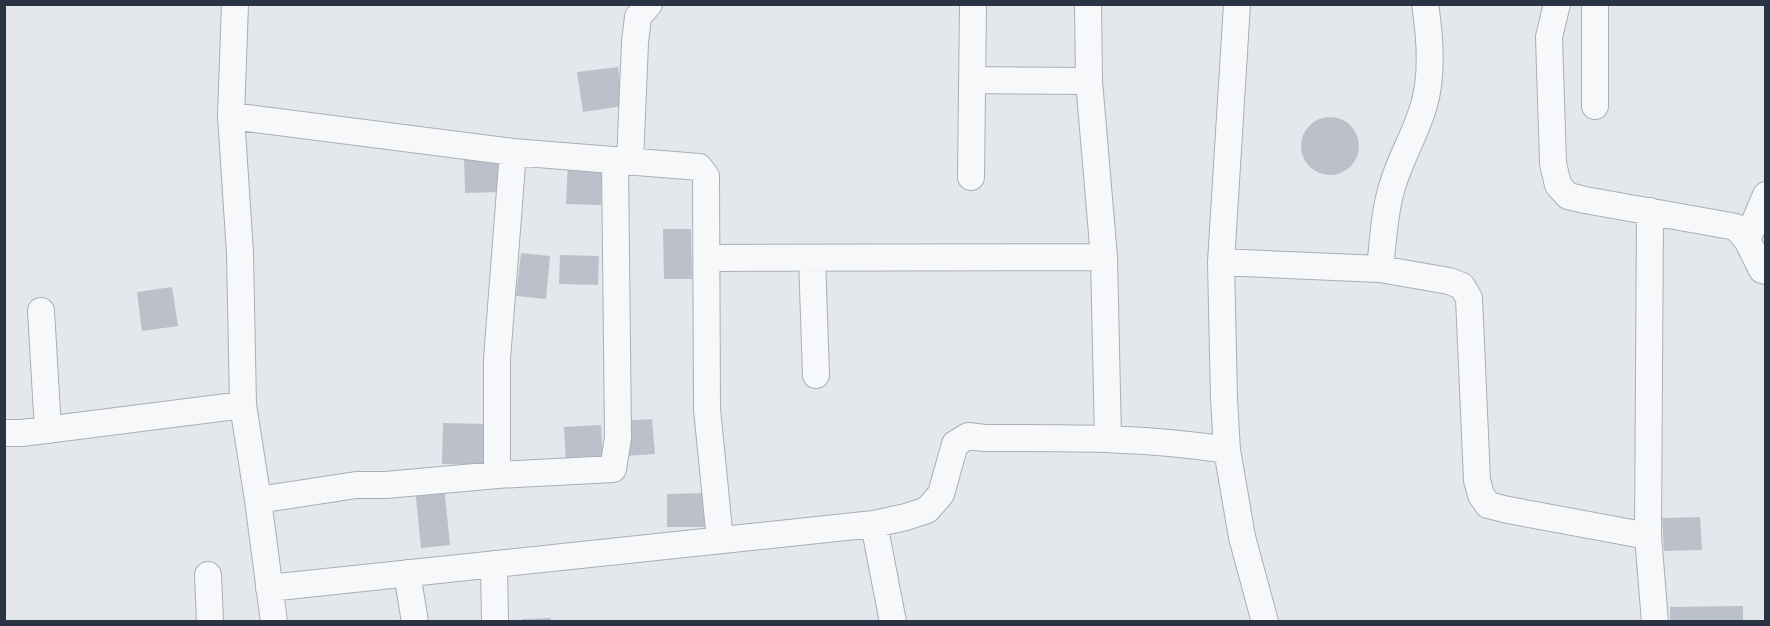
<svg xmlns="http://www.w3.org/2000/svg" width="1770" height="626" font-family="Roboto,sans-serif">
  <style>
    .building { fill: #bbc0ca }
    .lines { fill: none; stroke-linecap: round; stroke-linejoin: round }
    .minor-casing { stroke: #a9aeb7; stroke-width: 28 }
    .minor { stroke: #f7f8fa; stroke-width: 26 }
  </style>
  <rect width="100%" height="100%" fill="#e4e7ec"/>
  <path class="building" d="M618,67L623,106L583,112L577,72Z
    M1301 146a29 29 0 1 1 58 0a29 29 0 1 1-58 0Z
    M464,157H501V192L465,193Z
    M568,162L603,164L601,205L566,204Z
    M663,229H691L692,279H664Z
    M521,253L550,256L546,299L516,296Z
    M560,255L599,256L598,285L559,284Z
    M172,287L178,326L142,331L137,292Z
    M652,419L655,454L625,456L623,421Z
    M443,423L489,424L488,465L442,464Z
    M601,425L603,459L566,462L564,427Z
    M444,485L450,545L421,548L415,488Z
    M707,493L708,527H667V494Z
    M1700,517L1702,550L1664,551L1662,518Z
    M1743,606V622H1670V607Z
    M551,618V622H522V619Z"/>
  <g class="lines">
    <defs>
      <path id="minor" d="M235,4L231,116L240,253L243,405L258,500L274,622
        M1088,4L1089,81L1104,257L1108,439
        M1237,4L1221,262L1224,399L1227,450L1242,537L1265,622
        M1557,4L1549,37L1553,163L1558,185L1568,196L1585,200L1736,227L1747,240L1762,270L1766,271
        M1595,4V106
        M972,80L1089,81
        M231,116L513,152L699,167L706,176L707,409L720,540
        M630,162L635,42L638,17L649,4
        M971,177L973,4
        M1650,211L1648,536L1655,622
        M1747,240L1766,195
        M707,258L1104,257
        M812,258L816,375
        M1221,262L1380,269L1449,281L1462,286L1469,298L1477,480L1481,495L1488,505L1508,510L1648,536
        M1380,269C1383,242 1384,213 1392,187C1400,159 1416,133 1424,105C1433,74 1430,36 1425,4
        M41,311L48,430
        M4,433H22L243,405
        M497,475V359L513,152
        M258,500L356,485H386L497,475L613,469L618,438L615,160
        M874,524L893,622
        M494,564L495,622
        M407,573L415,622
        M208,575L210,622
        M269,588L874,524L906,517L927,510L941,494L955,444L968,436L985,438C1066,438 1147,437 1227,450"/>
    </defs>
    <use href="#minor" class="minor-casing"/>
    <use href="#minor" class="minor"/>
  </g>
  <rect width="1770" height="626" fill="none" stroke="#2b3445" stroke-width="12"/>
</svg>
